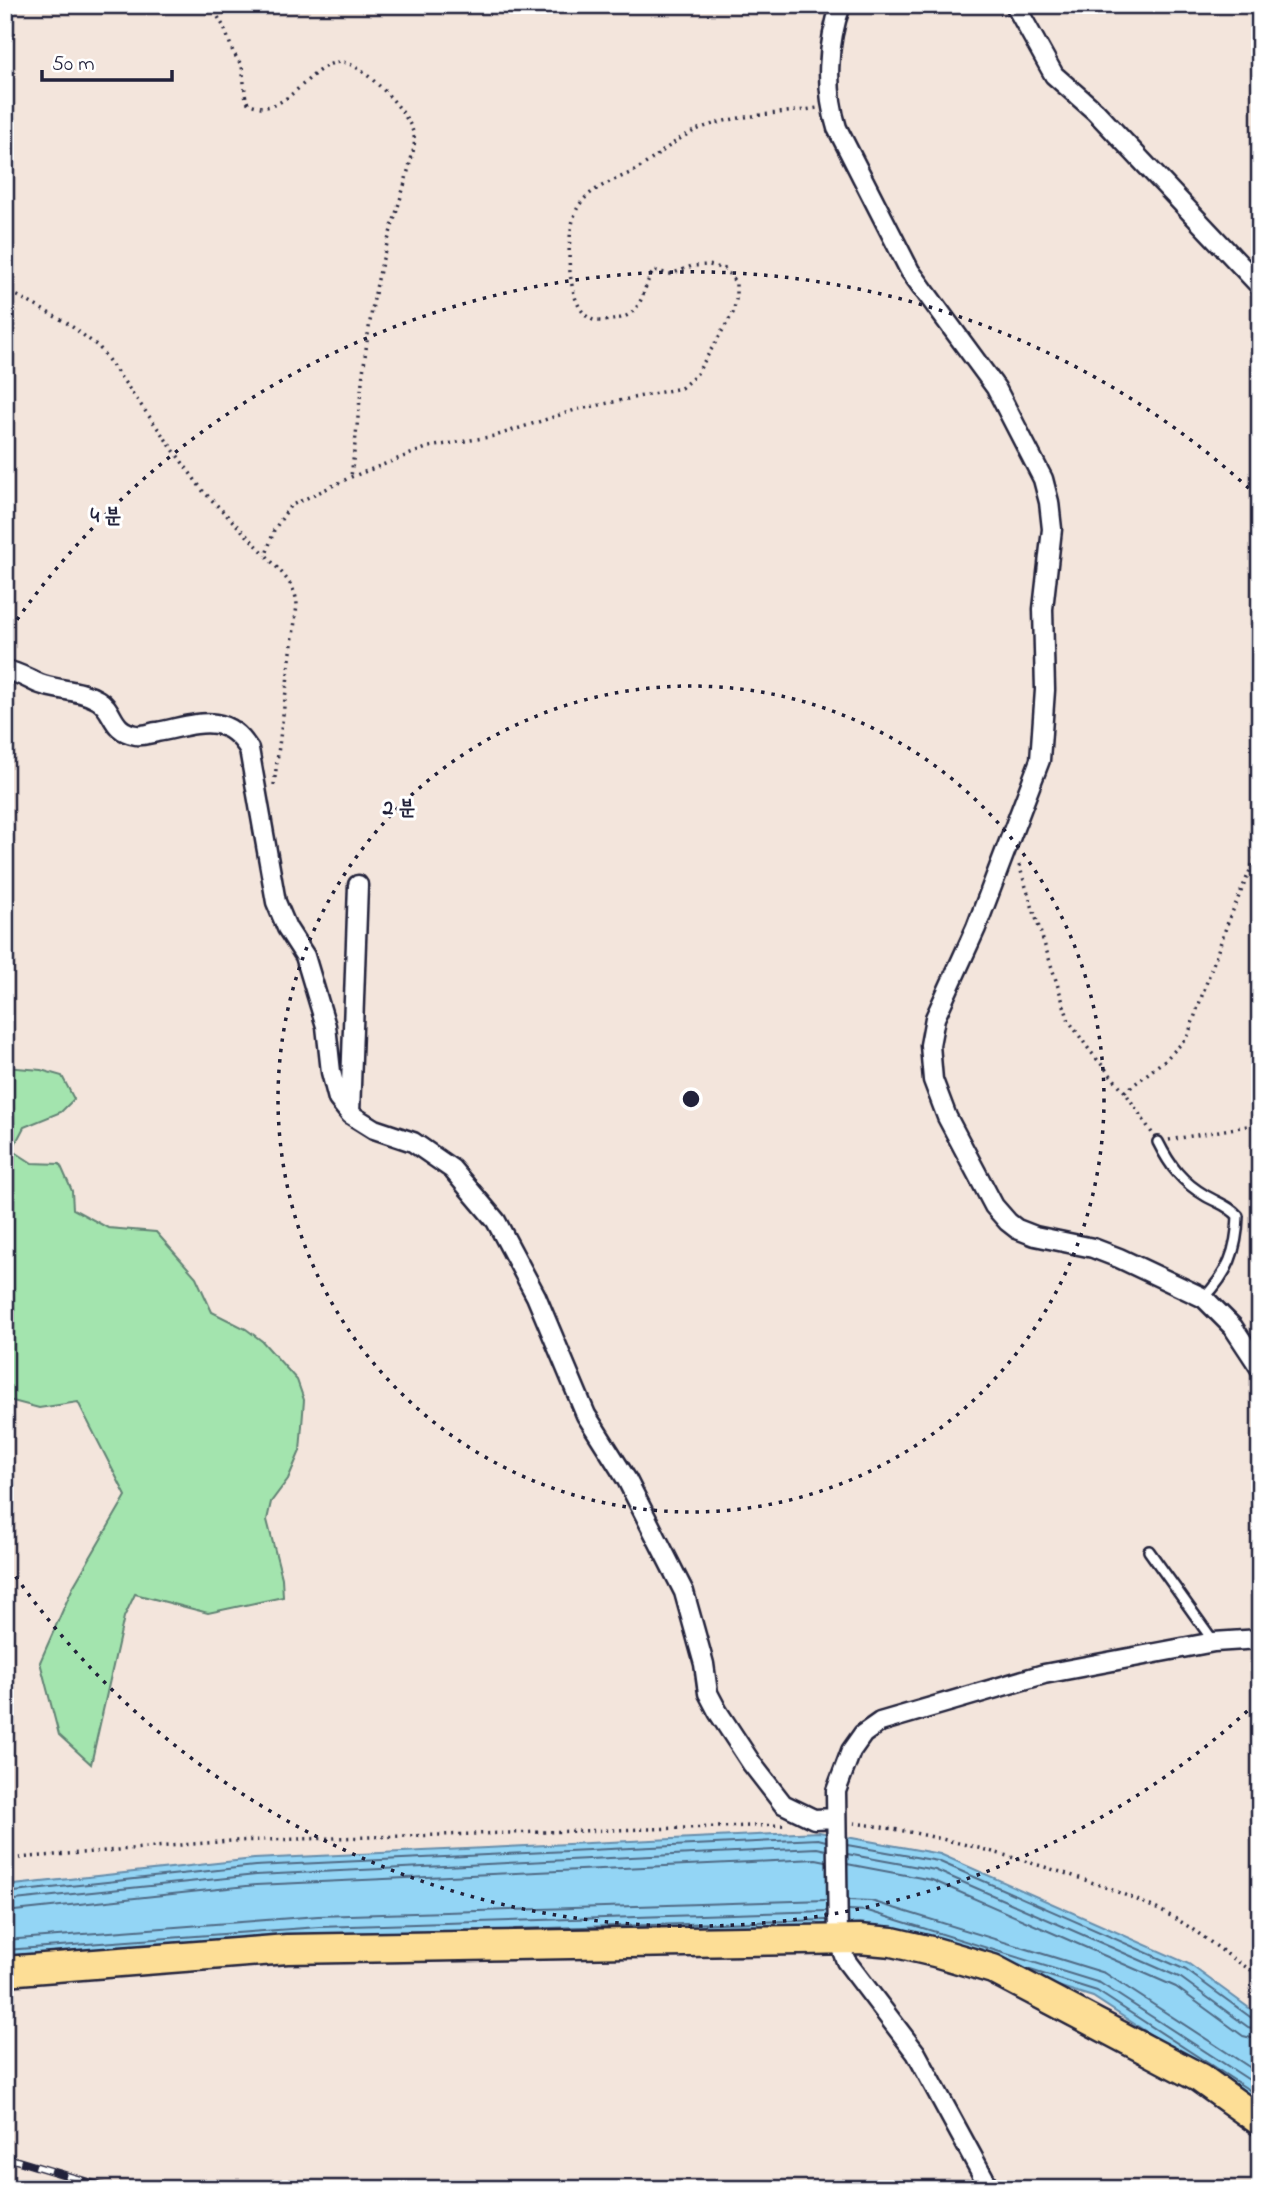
<svg xmlns="http://www.w3.org/2000/svg" width="1265" height="2194" font-family="'Indie Flower','Poor Story',sans-serif">
  <style>
    .green { fill: #a3e4ae; stroke: #628374; stroke-width: 2 }
    .water { fill: #93d5f5; stroke: #668dab; stroke-width: 2 }
    .lines { fill: none; stroke-linecap: round; stroke-linejoin: round }
    .shore { stroke: #4f6a85; stroke-width: 2 }
    .lane-casing { stroke: #22223b; stroke-width: 14 }
    .street-casing { stroke: #22223b; stroke-width: 23 }
    .primary-casing { stroke: #22223b; stroke-width: 33 }
    .path { stroke: #22223b; stroke-width: 3.5; stroke-dasharray: 2 5; stroke-linecap: butt }
    .lane { stroke: #fff; stroke-width: 9 }
    .street { stroke: #fff; stroke-width: 18 }
    .primary { stroke: #fdde96; stroke-width: 28 }
    .rail-casing { stroke: #22223b; stroke-width: 8 }
    .rail { stroke: #fff; stroke-width: 5; stroke-dasharray: 16; stroke-linecap: butt }
    .ring { fill: none; stroke: #22223b; stroke-width: 3.5; stroke-dasharray: 3.5 7 }
    .centre { fill: #22223b; stroke: #fff; stroke-width: 3.5 }
    .ring-label { font-size: 21px; text-anchor: middle; font-weight: bold; fill: #22223b; stroke: #fff; stroke-width: 6; stroke-linejoin: round; paint-order: stroke }
  </style>
  <rect width="100%" height="100%" fill="#f3e5dc"/>
  <filter id="ink" filterUnits="userSpaceOnUse"><feTurbulence type="fractalNoise" baseFrequency=".0143" numOctaves="2"/><feDisplacementMap in="SourceGraphic" scale="14" xChannelSelector="R" yChannelSelector="G"/><feConvolveMatrix kernelMatrix="1 2 1 2 8 2 1 2 1" color-interpolation-filters="sRGB"/></filter>
  <g filter="url(#ink)">
    <path class="green" d="M5,1067L41,1070L62,1076L74,1099L61,1112L24,1127L12,1150L32,1163L60,1164L72,1191L73,1209L108,1228L156,1232L196,1277L212,1312L246,1329L262,1341L297,1380L304,1400L300,1451L288,1479L271,1502L267,1520L282,1578L283,1597L208,1613L135,1594L124,1617L91,1764L59,1735L40,1662L73,1587L126,1496L78,1402L39,1408L5,1399Z"/>
    <path class="water" d="M819,1832L940,1854L1189,1964L1260,2016V2106L1093,1997L863,1925L5,1966V1886L254,1859Z"/>
    <g class="lines">
      <path class="shore" d="M847,1845L938,1861L1186,1970L1253,2019L1260,2021
        M847,1854L935,1870L1181,1978L1248,2027L1260,2030
        M847,1864L932,1880L1176,1987L1243,2036L1260,2040
        M5,1893L255,1866L818,1839L826,1841
        M848,1900L871,1901L1105,1973L1260,2074
        M5,1901L256,1875L817,1848L826,1850
        M848,1910L868,1911L1100,1983L1260,2087
        M5,1912L256,1885L816,1859L826,1861
        M514,1929L827,1920
        M5,1940L318,1916L827,1900
        M5,1950L319,1927L827,1911
        M1027,1969L1097,1991L1260,2097"/>
      <defs>
        <path id="lane" d="M1158,1142C1170,1166 1182,1182 1206,1196C1218,1203 1228,1205 1238,1216C1237,1251 1228,1273 1204,1298
          M1149,1551L1214,1642"/>
        <path id="street" d="M841,5C827,43 825,90 837,128L910,271L996,388L1043,479L1049,502L1052,529L1043,609L1045,690L1040,760L976,928L935,1018L930,1045L933,1080L947,1117L994,1206L1008,1222L1017,1229L1035,1236L1093,1248L1119,1258L1204,1298L1233,1327L1260,1368
          M1015,5L1054,75L1095,111L1260,286
          M5,670C18,672 28,679 40,684C59,691 80,689 98,700C115,710 110,731 136,735C143,736 150,733 157,732C195,725 225,710 249,749L276,902L287,928L305,956L326,1026L331,1072L338,1099L350,1114
          M358,885L350,1114L374,1129L413,1142L452,1169L496,1221L536,1296L586,1415L627,1480L684,1592L704,1664L708,1693L718,1712L752,1764L783,1804L814,1819L836,1818
          M990,2189L916,2053L846,1961L838,1940L836,1791L851,1751L863,1734L880,1722L1044,1674L1214,1642L1260,1639"/>
        <path id="primary" d="M5,1971L287,1949L859,1939L892,1942L935,1952L993,1969L1200,2078L1260,2121"/>
      </defs>
      <use href="#lane" class="lane-casing"/>
      <use href="#street" class="street-casing"/>
      <use href="#primary" class="primary-casing"/>
      <path class="path" d="M211,5L224,27L233,52L242,66L246,100L249,104C254,105 261,108 265,107C296,104 318,55 347,63C368,70 411,114 414,136C416,146 411,158 409,167C400,204 387,239 379,275C364,340 360,410 351,476
        M5,289L67,323L99,347L203,491L266,555
        M274,785L297,605C296,584 279,571 266,555L274,530L290,506L351,477L429,447L495,436L575,410L681,388L696,375L733,313L736,300V283L725,269L709,265L692,266L671,274L654,271C643,284 645,302 631,313C626,317 618,319 612,320C606,321 596,322 591,319C564,306 564,225 580,204C592,187 616,180 634,171C654,160 671,142 692,132C730,114 777,115 817,108
        M1019,865L1069,1021L1090,1051L1125,1092L1152,1133
        M1125,1092L1166,1059L1187,1038L1228,922L1260,847
        M1169,1140L1247,1126L1260,1128
        M854,1823C925,1832 993,1851 1061,1872C1099,1884 1136,1898 1171,1916C1202,1933 1228,1958 1260,1975
        M5,1859L231,1841L787,1825"/>
      <use href="#lane" class="lane"/>
      <use href="#street" class="street"/>
      <use href="#primary" class="primary"/>
      <defs>
        <path id="rail" d="M5,2157L112,2189"/>
      </defs>
      <use href="#rail" class="rail-casing"/>
      <use href="#rail" class="rail"/>
    </g>
  </g>
  <g class="ring">
    <circle cx="691" cy="1099" r="413"/>
    <path d="M1255 1704A827 827 0 0 1 5 1561M5 637A827 827 0 0 1 1255 494"/>
  </g>
  <circle cx="691" cy="1099" r="10" class="centre"/>
  <g class="ring-label">
    <text x="106" y="522">4 분</text>
    <text x="399" y="814">2 분</text>
  </g>
  <rect width="1265" height="2194" fill="none" stroke="#fff" stroke-width="28"/>
  <rect x="14" y="14" width="1237" height="2166" fill="none" stroke="#22223b" stroke-width="2.5" filter="url(#ink)"/>
  <path d="M42 70v10h130v-10" fill="none" stroke="#22223b" stroke-width="3.5"/>
  <text x="52" y="70" font-size="21" fill="#22223b" stroke="#ffffff" stroke-width="5" paint-order="stroke">50 m</text>
</svg>
